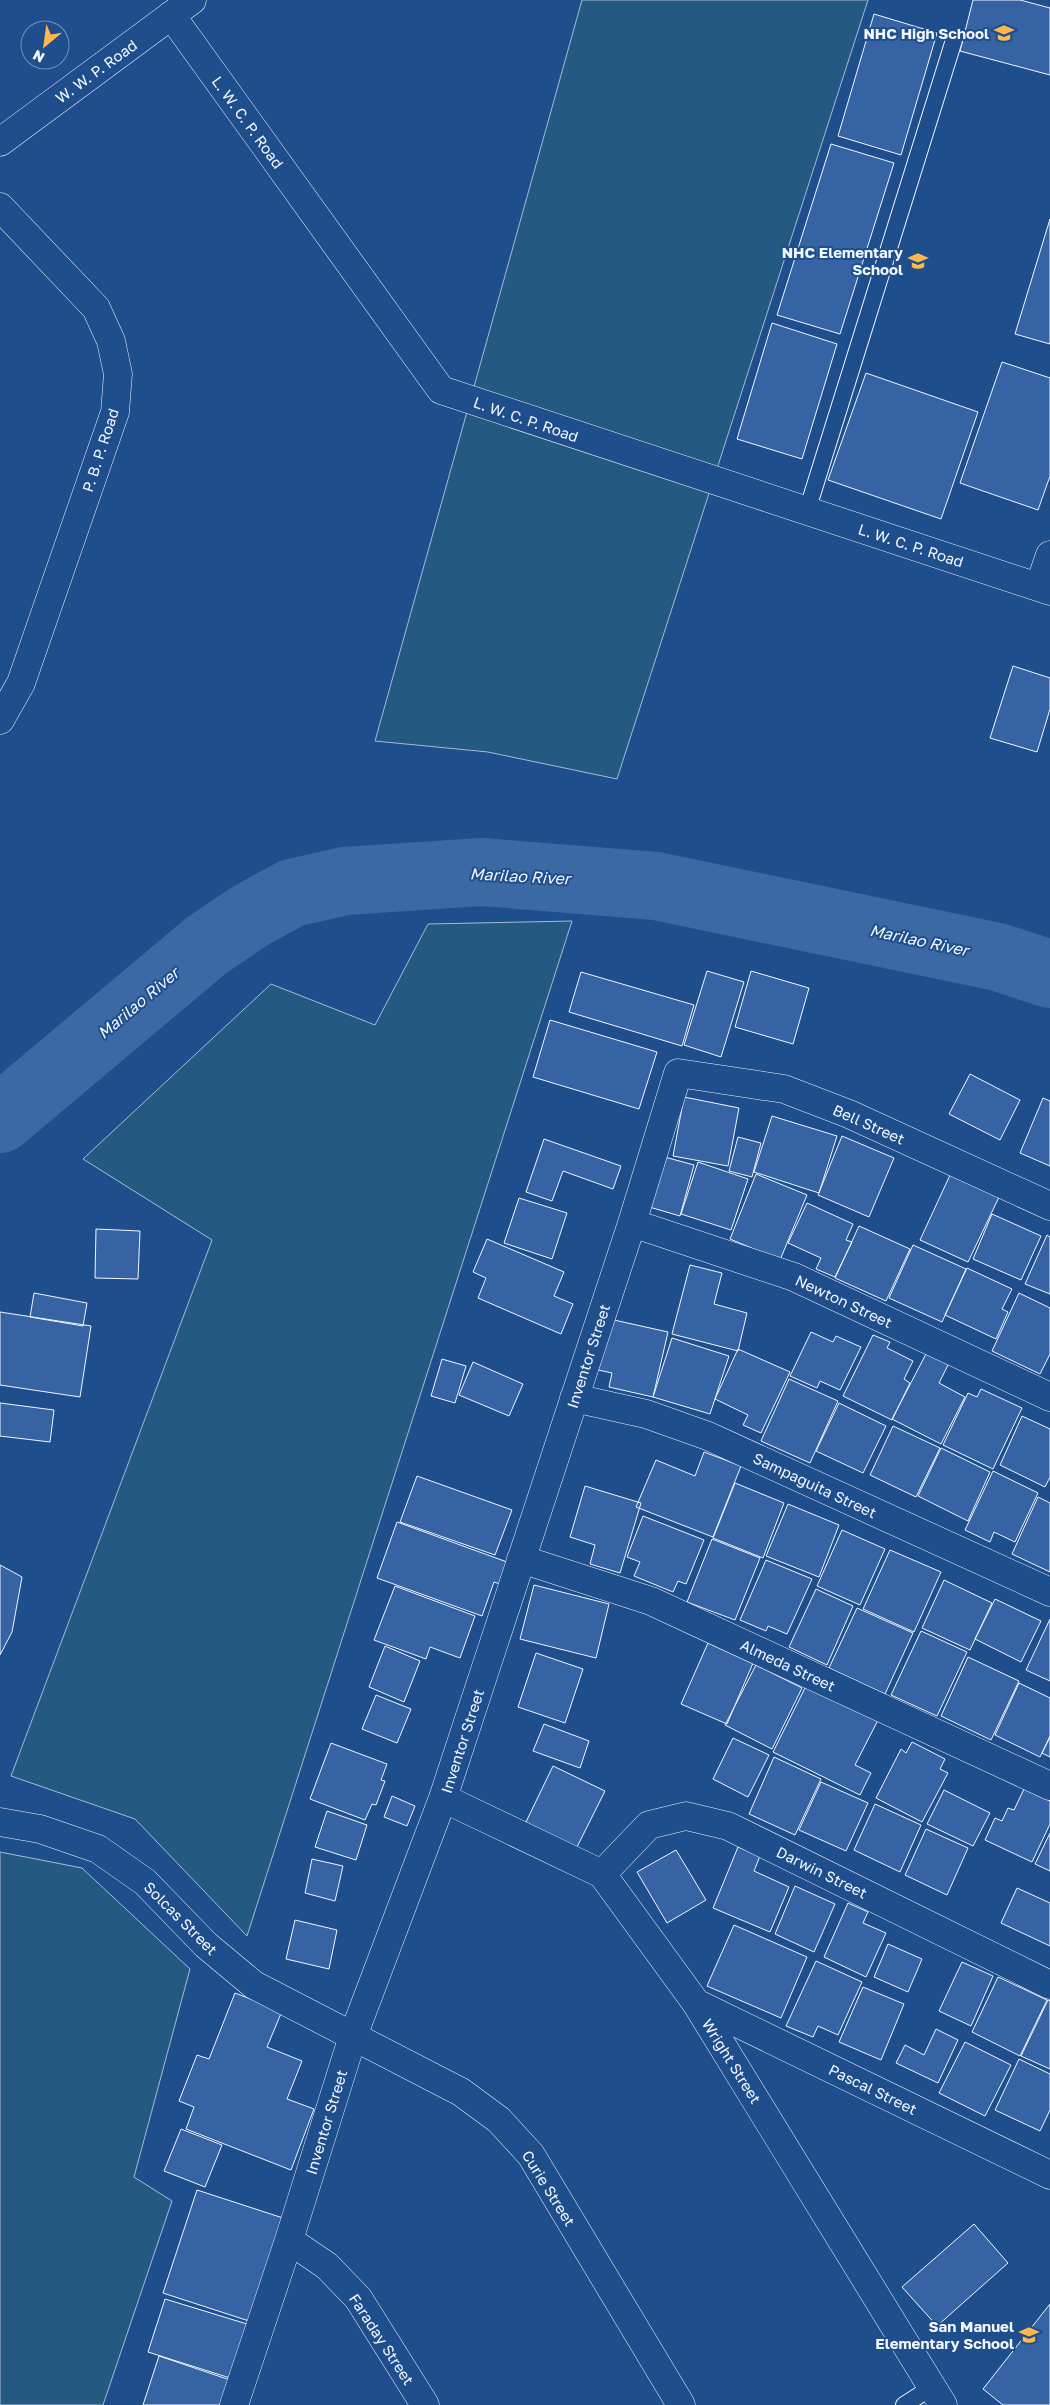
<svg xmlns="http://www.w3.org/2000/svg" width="1050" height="2405" font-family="'Golos Text',sans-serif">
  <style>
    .green { fill: #245a82; stroke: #a8bbd7 }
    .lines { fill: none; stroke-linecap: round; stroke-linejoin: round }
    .river { stroke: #3b69a3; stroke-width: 68 }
    .building { fill: #3563a3; stroke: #f2f6ff }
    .service-casing { stroke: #f2f6ff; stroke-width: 18 }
    .minor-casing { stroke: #f2f6ff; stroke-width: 29 }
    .service { stroke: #1f4e8c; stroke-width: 16 }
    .minor { stroke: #1f4e8c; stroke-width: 28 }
    .labels { text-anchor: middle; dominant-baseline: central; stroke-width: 4; stroke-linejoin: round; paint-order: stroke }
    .poi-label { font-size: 15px; font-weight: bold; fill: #f2f6ff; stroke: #1f4e8c; text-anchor: end }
    .street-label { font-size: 15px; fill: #f2f6ff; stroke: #1f4e8c }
    .water-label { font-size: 16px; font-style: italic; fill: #f2f6ff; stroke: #1f4e8c }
  </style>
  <rect width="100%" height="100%" fill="#1f4e8c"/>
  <path class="green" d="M582,0H868L617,779L488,752L375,741Z
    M572,921L247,1936L135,1819L11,1776L212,1240L83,1159L271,984L375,1025L428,924Z
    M0,1852L82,1868L190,1969L134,2177L172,2201L103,2405H0Z"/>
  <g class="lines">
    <path class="river" d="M0,1119L207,945L250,916L292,893L345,881L482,872L656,886L998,957L1050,974"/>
  </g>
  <path class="building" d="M973,0H1020L1050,8V75L960,51Z
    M874,14L937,33L901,155L838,136Z
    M831,144L894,163L840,334L777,315Z
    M1050,219V344L1015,334Z
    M772,323L837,344L802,459L737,439Z
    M1002,362L1050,378V476L1038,510L960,483Z
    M866,373L978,412L941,519L828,480Z
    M1013,666L1050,678V709L1037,752L990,738Z
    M707,971L744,982L721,1057L684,1045Z
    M751,971L809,988L793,1044L735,1027Z
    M581,972L694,1005L682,1046L569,1012Z
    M550,1020L657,1052L639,1109L533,1077Z
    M970,1074L1020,1100L1000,1140L949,1114Z
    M684,1097L739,1108L728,1166L673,1156Z
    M1043,1098L1050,1101V1166L1020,1153Z
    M772,1116L837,1136L819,1193L754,1172Z
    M842,1136L894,1158L869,1217L818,1195Z
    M738,1137L761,1143L752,1177L729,1171Z
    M544,1139L621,1166L613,1189L563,1171L552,1201L526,1192Z
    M661,1156L694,1165L680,1216L646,1206Z
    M698,1162L748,1179L731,1230L681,1214Z
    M951,1173L1000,1195L968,1262L920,1240Z
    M756,1174L807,1195L780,1260L730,1239Z
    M519,1198L567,1213L552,1259L504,1243Z
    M807,1203L853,1224L846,1240L852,1242L835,1277L816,1269L821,1258L788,1243Z
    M992,1214L1041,1236L1021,1280L973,1259Z
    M859,1226L910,1249L886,1301L835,1278Z
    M96,1229L140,1231L138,1279L95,1278Z
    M1047,1235L1050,1237V1294L1025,1284Z
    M487,1239L564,1272L554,1296L573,1304L561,1334L478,1298L486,1278L473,1272Z
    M913,1245L966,1269L942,1322L889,1298Z
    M690,1265L722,1273L714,1304L747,1313L738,1351L672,1334Z
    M967,1268L1012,1289L1002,1309L1008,1312L996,1339L945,1315Z
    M34,1293L87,1303L83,1326L30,1317Z
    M1019,1293L1050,1308V1354L1040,1374L992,1351Z
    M0,1312L91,1326L80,1397L0,1385Z
    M605,1318L668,1332L653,1397L609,1387L612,1373L594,1369Z
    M811,1332L833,1342L836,1336L861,1347L840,1390L820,1381L817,1388L790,1376Z
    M873,1335L890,1342L887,1348L913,1361L904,1379L910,1383L892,1420L843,1396Z
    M672,1338L729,1356L710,1414L653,1397Z
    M738,1349L790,1372L761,1433L743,1425L748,1415L715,1399Z
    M927,1352L949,1363L939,1383L965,1397L941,1444L892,1419Z
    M442,1359L466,1366L455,1403L431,1396Z
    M473,1362L523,1384L509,1416L459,1395Z
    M789,1379L838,1401L810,1463L761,1441Z
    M981,1389L1022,1408L993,1469L943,1445L968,1393L977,1397Z
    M0,1403L54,1410L50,1442L0,1436Z
    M839,1403L886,1426L863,1473L816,1451Z
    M1022,1416L1050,1429V1477L1045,1487L1000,1465Z
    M893,1426L940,1448L916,1497L870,1475Z
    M941,1448L990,1472L968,1521L918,1496Z
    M704,1452L741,1466L713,1537L636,1507L656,1460L695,1476Z
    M993,1471L1038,1493L1015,1542L994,1532L990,1542L965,1530Z
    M417,1476L512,1510L495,1555L400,1522Z
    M735,1483L784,1503L763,1558L713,1538Z
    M585,1486L641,1503L620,1573L590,1564L595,1545L570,1537Z
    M1038,1497L1050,1503V1572L1012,1554Z
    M788,1504L839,1525L819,1577L766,1556Z
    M643,1516L704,1540L686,1584L678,1581L673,1592L634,1576L640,1562L627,1557Z
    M397,1522L507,1562L500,1584L494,1582L482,1616L377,1578Z
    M842,1530L885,1549L860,1605L817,1586Z
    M712,1539L760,1558L735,1620L687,1602Z
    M890,1550L941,1572L914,1632L863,1609Z
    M766,1560L812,1579L787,1634L768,1626L766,1631L740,1620Z
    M0,1565L22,1577L12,1632L0,1655Z
    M944,1580L992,1603L970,1650L922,1628Z
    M534,1585L609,1604L596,1658L520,1639Z
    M395,1586L475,1616L460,1658L430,1647L426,1659L374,1640Z
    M816,1589L853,1606L827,1665L789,1647Z
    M995,1599L1041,1621L1021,1662L975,1639Z
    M857,1608L913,1633L885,1694L829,1668Z
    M1050,1619V1681L1026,1670Z
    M921,1631L967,1652L937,1716L891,1695Z
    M708,1643L753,1663L727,1724L681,1704Z
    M385,1646L420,1661L404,1702L369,1687Z
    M536,1653L583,1669L565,1723L518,1707Z
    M968,1657L1019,1681L991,1740L941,1716Z
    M756,1665L802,1688L772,1749L725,1725Z
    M1019,1683L1050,1698V1737L1040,1757L995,1735Z
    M807,1684L878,1720L855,1765L871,1773L860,1795L773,1752Z
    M376,1695L411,1709L397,1743L362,1729Z
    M544,1724L589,1741L580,1768L533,1751Z
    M1050,1736V1757L1042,1753Z
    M733,1738L769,1755L748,1797L713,1779Z
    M912,1742L945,1759L940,1769L948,1773L922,1822L876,1798L901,1749L906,1753Z
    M331,1743L387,1764L381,1780L385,1781L376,1805L372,1804L365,1820L310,1799Z
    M774,1757L821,1779L795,1835L749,1814Z
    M553,1766L605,1791L576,1849L525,1824Z
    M821,1782L868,1803L846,1851L799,1830Z
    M1024,1789L1050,1801V1824L1032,1862L985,1840L995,1818L1002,1821L1008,1808L1014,1810Z
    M944,1790L990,1813L973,1846L927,1824Z
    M392,1796L415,1806L407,1826L384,1817Z
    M875,1804L921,1825L900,1872L854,1850Z
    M327,1811L367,1825L356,1860L315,1847Z
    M926,1829L968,1848L947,1895L905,1875Z
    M1050,1833V1871L1035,1864Z
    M738,1847L760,1856L754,1871L789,1887L770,1932L713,1908Z
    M676,1850L706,1900L667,1923L637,1872Z
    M312,1859L343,1866L335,1901L305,1893Z
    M795,1886L835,1904L814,1952L775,1934Z
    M1017,1888L1050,1903V1946L1001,1923Z
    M848,1903L868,1912L863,1923L886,1933L866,1977L824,1957Z
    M295,1920L337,1930L329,1969L286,1959Z
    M734,1925L807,1957L781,2018L707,1986Z
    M888,1944L922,1959L908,1992L874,1977Z
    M816,1961L862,1982L838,2035L818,2026L813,2037L786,2026Z
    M962,1962L993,1976L971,2026L939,2011Z
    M998,1977L1047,2000L1020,2056L972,2032Z
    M863,1987L904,2004L881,2060L839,2042Z
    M235,1993L282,2011L267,2047L302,2061L287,2099L314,2109L291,2170L186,2129L194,2107L179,2101L197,2055L209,2059Z
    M1048,2000L1050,2001V2069L1021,2056Z
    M936,2029L958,2040L938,2083L896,2063L905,2045L924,2055Z
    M965,2042L1011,2065L985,2116L939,2093Z
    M1019,2059L1050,2074V2110L1040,2131L995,2110Z
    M181,2129L222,2145L205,2187L164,2171Z
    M197,2190L283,2218L249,2321L163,2293Z
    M974,2224L1008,2263L937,2326L902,2287Z
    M165,2299L247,2324L230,2378L148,2352Z
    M1050,2304V2405H1003L983,2389Z
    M159,2356L230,2380L222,2405H143Z"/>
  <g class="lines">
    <defs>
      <path id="service" d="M807,511L954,40
        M904,2405L932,2387"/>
      <path id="minor" d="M171,15L441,390L1050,591
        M0,142L192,0
        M0,207L96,308L111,341L118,374L115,412L21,683L0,720
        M1039,587L1050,555
        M632,1223L794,1277L1050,1397
        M574,1398L646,1414L708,1436L1050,1592
        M521,1559L651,1601L1050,1786
        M443,1798L602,1874L696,2003L943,2405
        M0,1822L40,1829L98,1849L145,1882L206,1945L254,1985L461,2092L499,2120L531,2155L681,2405
        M602,1874L649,1825L686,1816L728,1826L1050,1985
        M696,2003L1050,2175
        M289,2240L327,2266L358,2298L425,2405
        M234,2405L289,2240L353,2036L443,1798L632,1223L678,1073L784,1089L849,1114L1050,1206"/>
    </defs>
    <use href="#service" class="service-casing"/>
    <use href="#minor" class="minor-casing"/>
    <use href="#service" class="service"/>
    <use href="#minor" class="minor"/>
  </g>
  <defs>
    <symbol id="school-bare" viewBox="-9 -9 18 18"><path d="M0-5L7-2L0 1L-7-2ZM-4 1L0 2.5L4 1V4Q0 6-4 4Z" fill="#ffb74d" stroke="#1f4e8c" stroke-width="2.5" paint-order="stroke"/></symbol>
  </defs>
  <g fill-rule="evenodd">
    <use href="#school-bare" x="990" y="19" width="28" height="28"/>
    <use href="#school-bare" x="904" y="247" width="28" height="28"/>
    <use href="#school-bare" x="1015" y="2321" width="28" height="28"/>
  </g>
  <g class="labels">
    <g class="poi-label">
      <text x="989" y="33">NHC High School</text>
      <text x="903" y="252">NHC Elementary<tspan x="903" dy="17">School</tspan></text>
      <text x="1014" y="2326">San Manuel<tspan x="1014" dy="17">Elementary School</tspan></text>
    </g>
    <g class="street-label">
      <text transform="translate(96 71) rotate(-36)">W. W. P. Road</text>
      <text transform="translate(248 122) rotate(54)">L. W. C. P. Road</text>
      <text transform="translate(526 419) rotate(19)">L. W. C. P. Road</text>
      <text transform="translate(100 450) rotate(-72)">P. B. P. Road</text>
      <text transform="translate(911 545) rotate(18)">L. W. C. P. Road</text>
      <text transform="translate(869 1124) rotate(24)">Bell Street</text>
      <text transform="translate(844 1301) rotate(25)">Newton Street</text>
      <text transform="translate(588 1356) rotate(-72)">Inventor Street</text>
      <text transform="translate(815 1485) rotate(25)">Sampaguita Street</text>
      <text transform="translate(788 1665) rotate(25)">Almeda Street</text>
      <text transform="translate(462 1741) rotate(-72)">Inventor Street</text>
      <text transform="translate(822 1872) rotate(26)">Darwin Street</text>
      <text transform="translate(181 1918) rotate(45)">Solcas Street</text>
      <text transform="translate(732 2061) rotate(58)">Wright Street</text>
      <text transform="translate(873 2089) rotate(26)">Pascal Street</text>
      <text transform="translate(326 2122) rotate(-73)">Inventor Street</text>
      <text transform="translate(549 2188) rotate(58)">Curie Street</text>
      <text transform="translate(382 2339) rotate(57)">Faraday Street</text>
    </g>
    <g class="water-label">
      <text transform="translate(520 876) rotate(3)">Marilao River</text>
      <text transform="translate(919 940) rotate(12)">Marilao River</text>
      <text transform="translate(138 1003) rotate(-40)">Marilao River</text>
    </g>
  </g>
  <g transform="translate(45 45) rotate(209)"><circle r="24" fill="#1f4e8c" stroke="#7391ba"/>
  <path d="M0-4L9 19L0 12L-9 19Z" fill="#ffb74d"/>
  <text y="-8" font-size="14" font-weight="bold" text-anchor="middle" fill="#f2f6ff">N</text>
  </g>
</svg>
